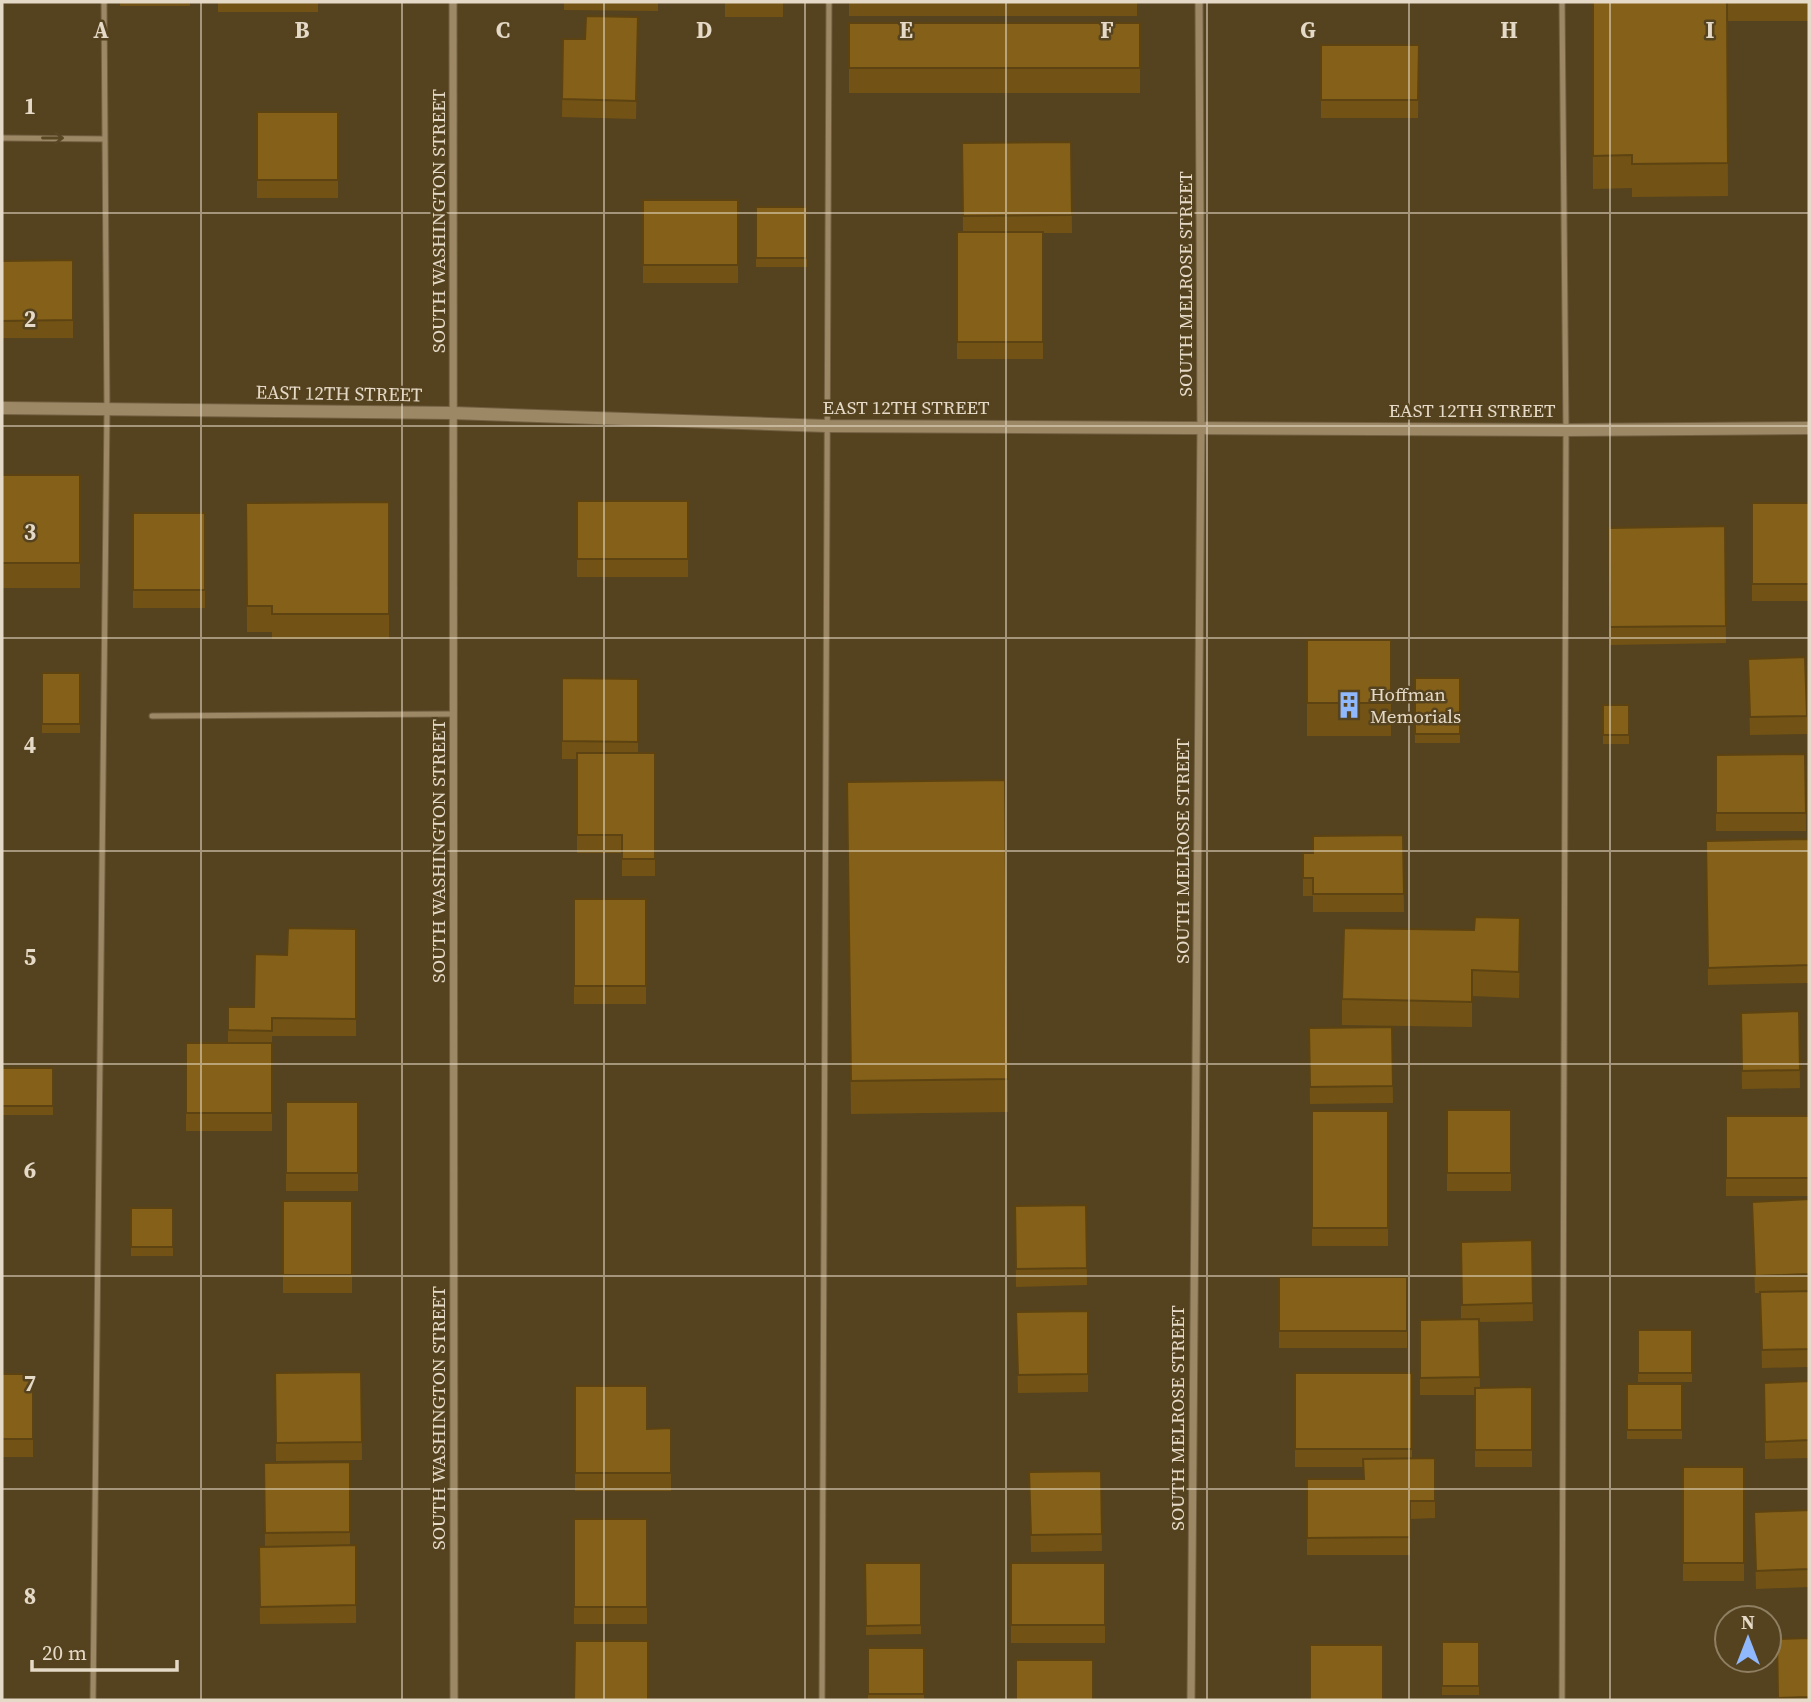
<svg xmlns="http://www.w3.org/2000/svg" width="1811" height="1702" font-family="'Source Serif 4',serif">
  <style>
    .lines { fill: none; stroke-linecap: round; stroke-linejoin: round }
    .service-casing { stroke: #726041; stroke-width: 7 }
    .minor-casing { stroke: #726041; stroke-width: 9 }
    .tertiary-casing { stroke: #726041; stroke-width: 14 }
    .service { stroke: #9d8866; stroke-width: 5 }
    .minor { stroke: #9d8866; stroke-width: 7 }
    .tertiary { stroke: #9d8866; stroke-width: 12 }
    .wall { fill: #725315 }
    .building { fill: #846018; stroke: #5c4311; stroke-width: 2 }
    .oneway { stroke: #594623 }
    .grid { fill: none; stroke: #e5dac7; stroke-width: 2; stroke-opacity: 0.55 }
    .labels { text-anchor: middle; dominant-baseline: central; stroke-width: 5; stroke-linejoin: round; paint-order: stroke }
    .street-label { font-size: 19px; fill: #e5dac7; stroke: #55421f }
    .poi-label { font-size: 19px; fill: #e5dac7; stroke: #55421f; text-anchor: start }
    .grid-label { font-size: 23px; text-anchor: middle; font-weight: bold; fill: #e5dac7; stroke: #55421f; stroke-width: 5; stroke-linejoin: round; paint-order: stroke }
  </style>
  <rect width="100%" height="100%" fill="#55421f"/>
  <g class="lines">
    <defs>
      <path id="service" d="M1562,2L1566,430L1562,1700
        M2,138L105,139
        M152,716L453,714
        M93,1700L107,410L104,2
        M822,1700L829,2"/>
      <path id="minor" d="M453,2L454,1700
        M1191,1700L1201,428L1199,2"/>
      <path id="tertiary" d="M2,408L453,413L827,426L1566,430L1809,428"/>
    </defs>
    <use href="#service" class="service-casing"/>
    <use href="#minor" class="minor-casing"/>
    <use href="#tertiary" class="tertiary-casing"/>
    <use href="#service" class="service"/>
    <use href="#minor" class="minor"/>
    <use href="#tertiary" class="tertiary"/>
  </g>
  <path class="wall" d="M120,2H190V6H120Z
    M218,2H318V12H218Z
    M564,2H658V11L564,10Z
    M725,2H783V17H725Z
    M849,2H1137V16H849Z
    M1592,2H1809V21H1727L1728,196L1632,197V188L1593,189Z
    M638,17L636,119L562,117L563,39H585Z
    M849,23H1140V93H849Z
    M1321,45H1419L1418,118H1321Z
    M257,112H338V198H257Z
    M1071,142L1072,233H1043V359H957V232H963L962,143Z
    M643,200H738V283H643Z
    M756,207H807V267H756Z
    M73,260V338H2V261Z
    M2,475H80V588H2Z
    M577,501H688V577H577Z
    M389,502V639H272V632H247L246,503Z
    M1752,503H1809V601H1752Z
    M133,513H205V608H133Z
    M1725,526L1726,643L1610,645L1609,528Z
    M1307,640H1391V736H1307Z
    M1748,659L1807,716V734L1750,735Z
    M42,673H80V733H42Z
    M562,678L638,679V753H655V876H622V853H577V759H562Z
    M1415,678H1460V743H1415Z
    M1603,705H1629V744H1603Z
    M1805,754L1806,831H1716V755Z
    M1005,780L1008,1112L851,1114L847,815Z
    M1403,835L1404,912H1313V896H1303V853H1313Z
    M1809,839V983L1708,985L1706,841Z
    M574,899H646V1004H574Z
    M356,929V1036H272V1131H186V1043H228V1007H254L287,955Z
    M1520,943L1519,998L1472,996V1027L1342,1025V999Z
    M1799,1011L1800,1088L1742,1089L1741,1013Z
    M1392,1027L1393,1103L1310,1104L1309,1028Z
    M2,1068H53V1115H2Z
    M286,1102H358V1191H286Z
    M1447,1110H1511V1191H1447Z
    M1312,1111H1388V1246H1312Z
    M1726,1116H1809V1196H1726Z
    M1809,1199V1367L1762,1368L1760,1293H1755L1752,1202Z
    M283,1201H352V1293H283Z
    M1086,1205L1087,1285L1016,1287L1015,1206Z
    M131,1208H173V1256H131Z
    M1532,1240L1533,1321L1479,1322L1480,1388L1532,1387V1467H1475V1395H1420V1320H1461V1242Z
    M1279,1277H1407V1348H1279Z
    M1088,1311V1392L1018,1393L1016,1312Z
    M1638,1330H1692V1382H1638Z
    M361,1372L362,1460L276,1461L275,1373Z
    M1295,1373H1412V1458H1435V1518L1410,1519V1555H1307V1479H1363V1467H1295Z
    M2,1374H33V1457H2Z
    M1809,1381V1458L1765,1459L1764,1383Z
    M1627,1384H1682V1439H1627Z
    M575,1386L647,1429L671,1428V1491H575Z
    M350,1462V1545H356V1623L260,1624L259,1547H265L264,1463Z
    M1683,1467H1744V1581H1683Z
    M1101,1471L1102,1551L1031,1552L1029,1472Z
    M1809,1510V1587L1756,1589L1754,1512Z
    M574,1519H647V1624H574Z
    M865,1563H921V1634L866,1635Z
    M1011,1563H1105V1643H1011Z
    M1809,1638V1700H1778L1777,1639Z
    M1442,1642H1479V1695H1442Z
    M868,1648H924V1700H868Z"/>
  <path class="building" d="M1593,2H1727L1728,163L1632,164V155L1593,156Z
    M586,16L638,17L636,101L562,99L563,39H585Z
    M849,23H1140V68H849Z
    M1321,45H1419L1418,100H1321Z
    M257,112H338V180H257Z
    M1071,142L1072,215L963,216L962,143Z
    M643,200H738V265H643Z
    M756,207H807V258H756Z
    M957,232H1043V342H957Z
    M73,260V320L2,321V261Z
    M2,475H80V563H2Z
    M577,501H688V559H577Z
    M389,502V614H272V606H247L246,503Z
    M1752,503H1809V584H1752Z
    M133,513H205V590H133Z
    M1725,526L1726,626L1610,627L1609,528Z
    M1307,640H1391V703H1307Z
    M1805,657L1807,716L1750,717L1748,659Z
    M42,673H80V724H42Z
    M562,678L638,679V742L562,741Z
    M1415,678H1460V734H1415Z
    M1603,705H1629V735H1603Z
    M577,753H655V859H622V835H577Z
    M1805,754L1806,813H1716V755Z
    M1005,780L1008,1079L851,1081L847,782Z
    M1403,835L1404,894H1313V878H1303V853H1313V836Z
    M1809,839V965L1708,968L1706,841Z
    M574,899H646V986H574Z
    M1475,917L1520,918L1519,972L1472,970V1002L1342,999L1344,928L1474,930Z
    M288,928L356,929V1019L272,1018V1031L228,1030V1007H254L255,954L287,955Z
    M1799,1011L1800,1070L1742,1071L1741,1013Z
    M1392,1027L1393,1086L1310,1087L1309,1028Z
    M186,1043H272V1113H186Z
    M2,1068H53V1106H2Z
    M286,1102H358V1173H286Z
    M1447,1110H1511V1173H1447Z
    M1312,1111H1388V1228H1312Z
    M1726,1116H1809V1178H1726Z
    M1809,1199V1274L1755,1276L1752,1202Z
    M283,1201H352V1275H283Z
    M1086,1205L1087,1268L1016,1269L1015,1206Z
    M131,1208H173V1247H131Z
    M1532,1240L1533,1303L1462,1305L1461,1242Z
    M1279,1277H1407V1331H1279Z
    M1809,1291V1349L1762,1350L1760,1292Z
    M1088,1311V1374L1018,1375L1016,1312Z
    M1479,1319L1480,1377L1420,1378V1320Z
    M1638,1330H1692V1373H1638Z
    M361,1372L362,1442L276,1443L275,1373Z
    M1295,1373H1412V1449H1295Z
    M2,1374H33V1439H2Z
    M1809,1381V1440L1765,1442L1764,1383Z
    M1627,1384H1682V1430H1627Z
    M575,1386H647V1429L671,1428V1473H575Z
    M1532,1387V1450H1475V1388Z
    M1435,1458V1501H1410V1537L1307,1538V1479H1364L1363,1459Z
    M350,1462V1532L265,1533L264,1463Z
    M1683,1467H1744V1563H1683Z
    M1101,1471L1102,1534L1031,1535L1029,1472Z
    M1809,1510V1569L1756,1571L1754,1512Z
    M574,1519H647V1607H574Z
    M356,1545V1605L260,1607L259,1547Z
    M865,1563H921V1625L866,1626Z
    M1011,1563H1105V1625H1011Z
    M1809,1638V1697L1778,1698L1777,1639Z
    M575,1641H648V1700H574Z
    M1442,1642H1479V1686H1442Z
    M1310,1645H1383V1700H1310Z
    M868,1648H924V1694H868Z
    M1016,1660H1093V1700H1016Z"/>
  <defs><path id="oneway-shaft" d="M-6 0H5M1.5-3L5.5 0L1.5 3" fill="none" stroke-width="1.6" stroke-linecap="round" stroke-linejoin="round" transform="scale(1.75)"/></defs>
  <use class="oneway" href="#oneway-shaft" transform="translate(53 138)"/>
  <path class="grid" d="M201,2V1700M402,2V1700M604,2V1700M805,2V1700M1006,2V1700M1207,2V1700M1409,2V1700M1610,2V1700M2,213H1809M2,426H1809M2,638H1809M2,851H1809M2,1064H1809M2,1276H1809M2,1489H1809"/>
  <defs>
    <symbol id="building-bare" viewBox="-9 -9 18 18"><path d="M-4-6H4V6H1V3H-1V6H-4ZM-2.5-4.3h1.7v1.8h-1.7ZM.8-4.3h1.7v1.8H.8ZM-2.5-1h1.7V.8h-1.7ZM.8-1h1.7V.8H.8Z" fill="#8fb8fd" stroke="#55421f" stroke-width="2.5" paint-order="stroke"/></symbol>
  </defs>
  <g fill-rule="evenodd">
    <use href="#building-bare" x="1330" y="686" width="38" height="38"/>
  </g>
  <g class="labels">
    <g class="street-label">
      <text transform="translate(438 221) rotate(-90)">SOUTH WASHINGTON STREET</text>
      <text transform="translate(1185 284) rotate(-90)">SOUTH MELROSE STREET</text>
      <text transform="translate(339 393) rotate(1)">EAST 12TH STREET</text>
      <text x="906" y="407">EAST 12TH STREET</text>
      <text x="1472" y="410">EAST 12TH STREET</text>
      <text transform="translate(438 851) rotate(-90)">SOUTH WASHINGTON STREET</text>
      <text transform="translate(1182 851) rotate(-90)">SOUTH MELROSE STREET</text>
      <text transform="translate(438 1418) rotate(-90)">SOUTH WASHINGTON STREET</text>
      <text transform="translate(1177 1418) rotate(-90)">SOUTH MELROSE STREET</text>
    </g>
    <g class="poi-label">
      <text x="1370" y="694">Hoffman<tspan x="1370" dy="22">Memorials</tspan></text>
    </g>
  </g>
  <g class="grid-label">
    <text x="101" y="38">A</text>
    <text x="302" y="38">B</text>
    <text x="503" y="38">C</text>
    <text x="704" y="38">D</text>
    <text x="906" y="38">E</text>
    <text x="1107" y="38">F</text>
    <text x="1308" y="38">G</text>
    <text x="1509" y="38">H</text>
    <text x="1710" y="38">I</text>
    <text x="30" y="114">1</text>
    <text x="30" y="327">2</text>
    <text x="30" y="540">3</text>
    <text x="30" y="753">4</text>
    <text x="30" y="965">5</text>
    <text x="30" y="1178">6</text>
    <text x="30" y="1391">7</text>
    <text x="30" y="1604">8</text>
  </g>
  <rect width="1811" height="1702" fill="none" stroke="#e5dac7" stroke-width="7"/>
  <g transform="translate(1748 1639)"><circle r="33" fill="#55421f" stroke="#8f7f62" stroke-width="2"/>
  <path d="M0-5L12 26L0 18L-12 26Z" fill="#8fb8fd"/>
  <text y="-10" font-size="19" font-weight="bold" text-anchor="middle" fill="#e5dac7">N</text>
  </g>
  <path d="M32 1660v10h145v-10" fill="none" stroke="#e5dac7" stroke-width="3.5"/>
  <text x="42" y="1660" font-size="21" fill="#e5dac7" stroke="#55421f" stroke-width="5" paint-order="stroke">20 m</text>
</svg>
